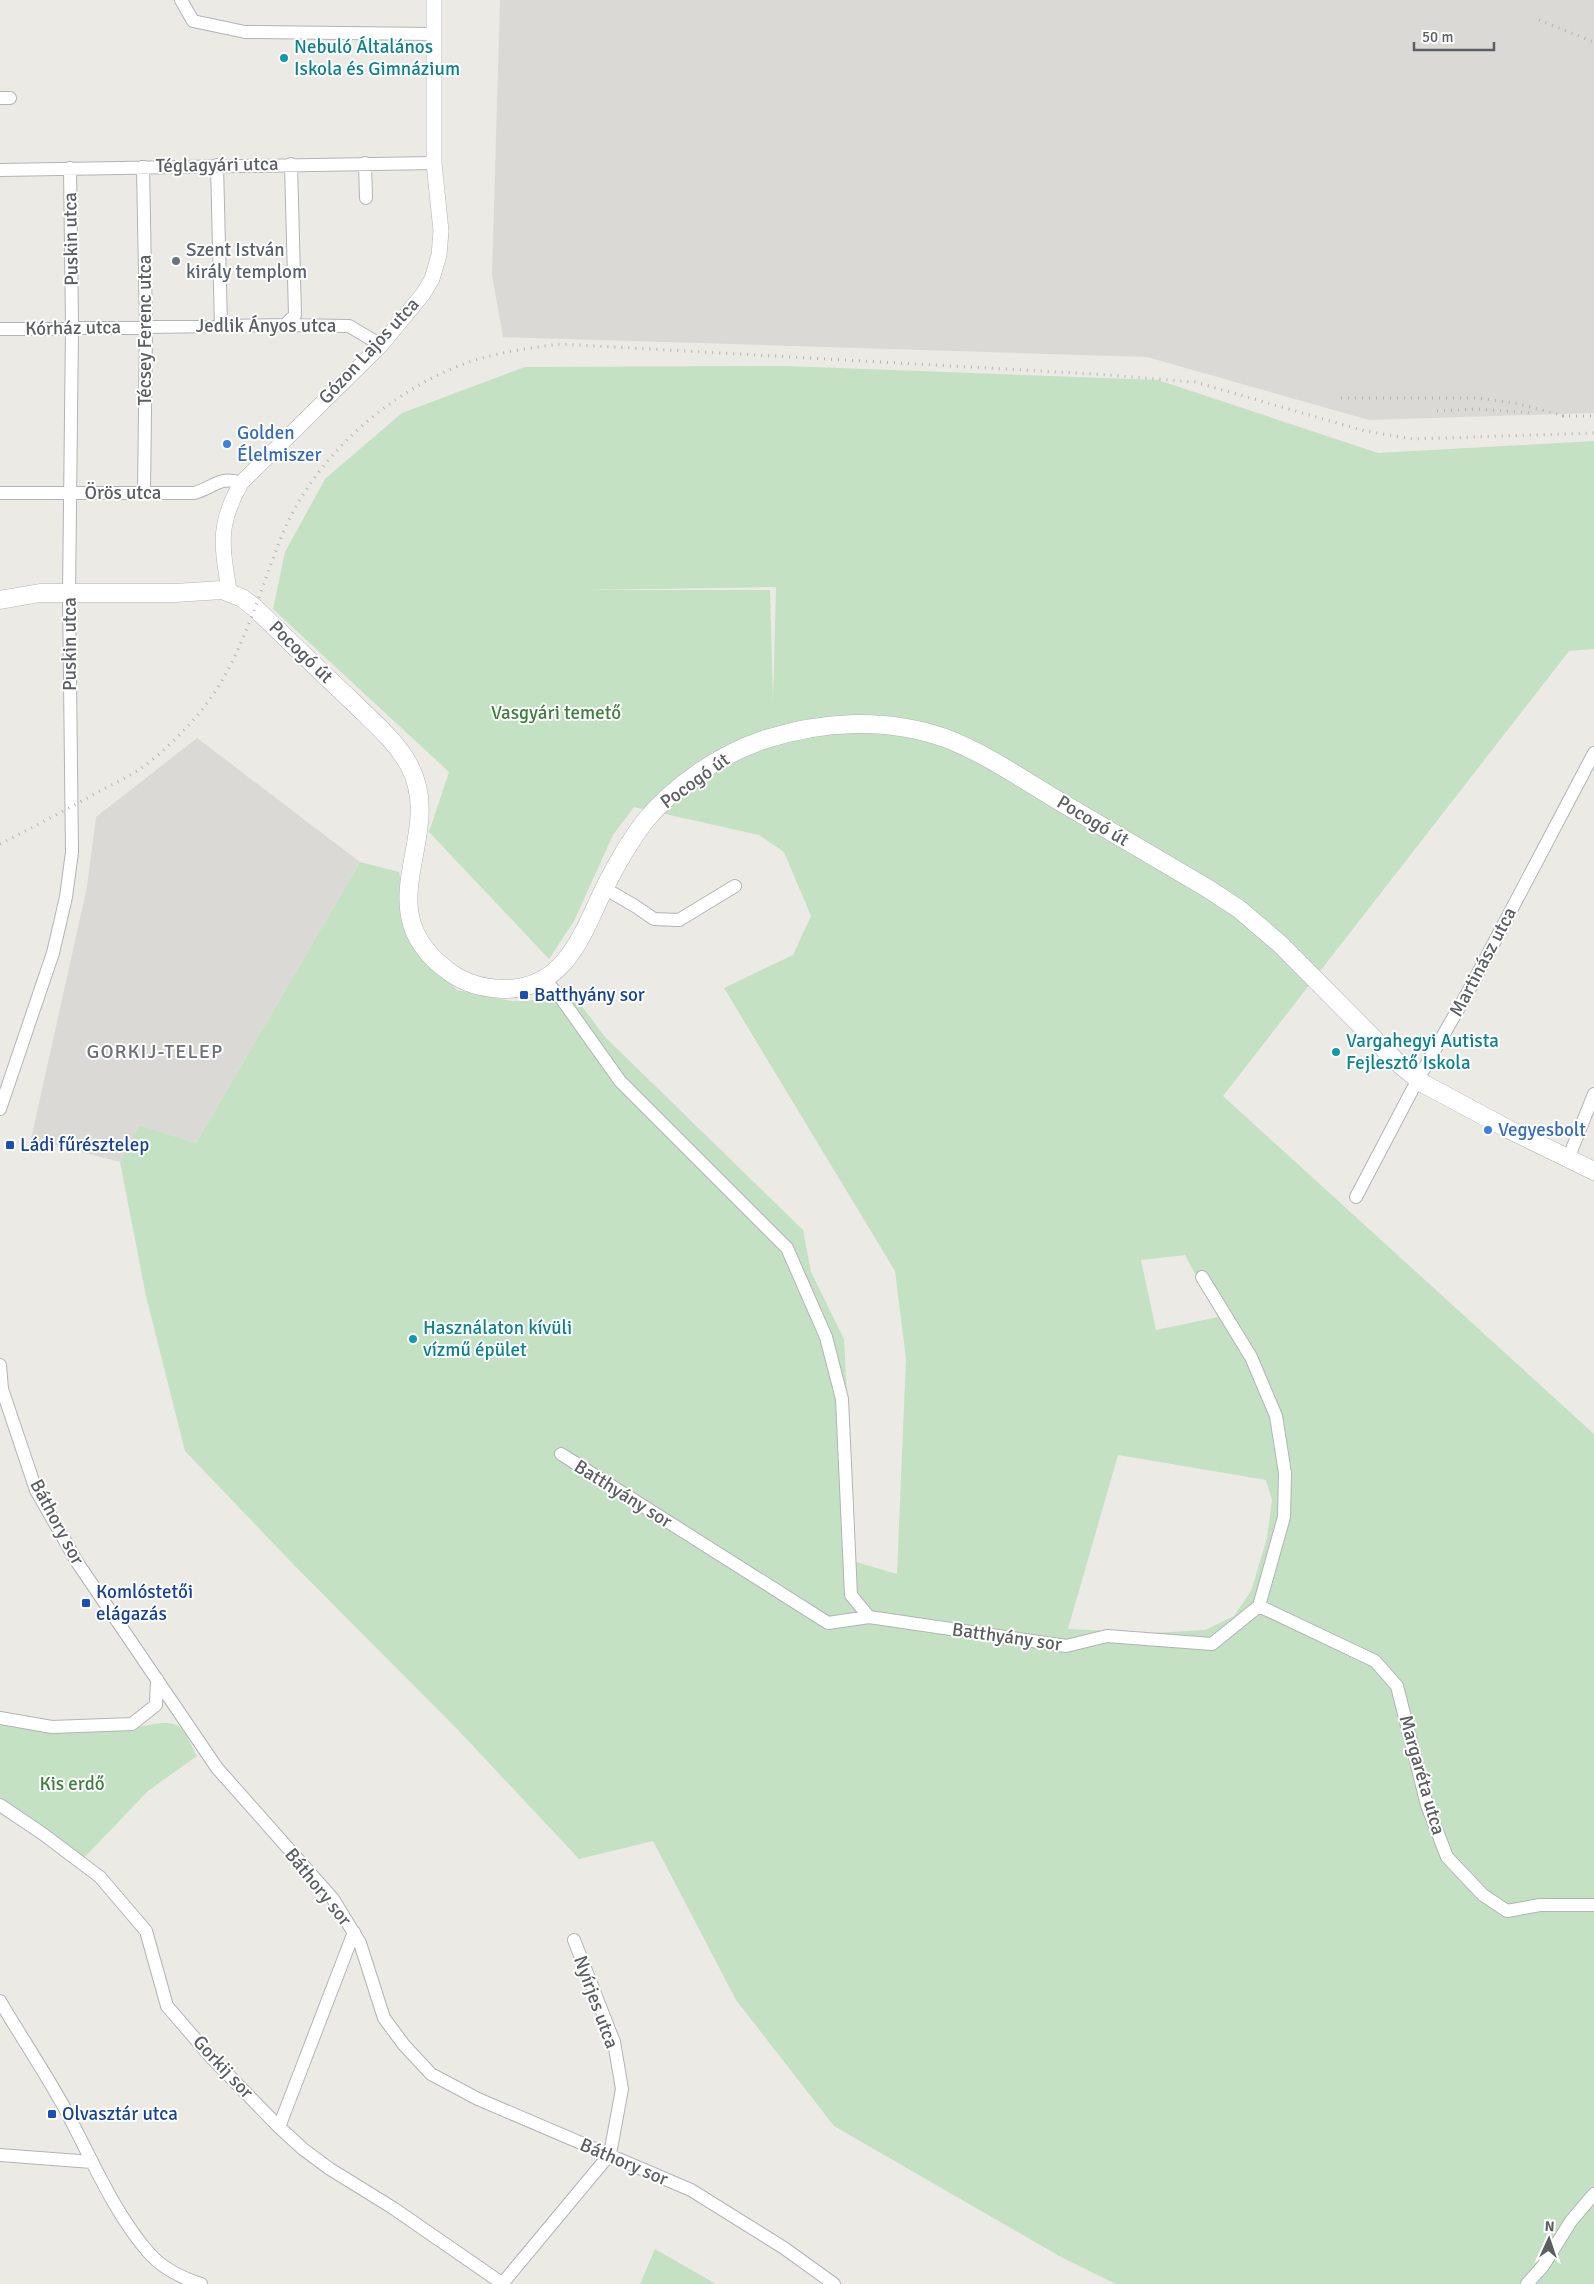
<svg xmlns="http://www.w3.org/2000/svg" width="1594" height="2284" font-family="Signika,sans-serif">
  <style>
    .industrial { fill: #dbd9d6 }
    .green { fill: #c4e1c3; fill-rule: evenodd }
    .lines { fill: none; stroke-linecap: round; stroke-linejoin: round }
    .minor-casing { stroke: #b1b4b7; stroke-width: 14 }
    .tertiary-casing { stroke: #b1b4b7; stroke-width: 16 }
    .secondary-casing { stroke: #b0b3b7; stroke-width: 19 }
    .minor { stroke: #fff; stroke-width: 12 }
    .tertiary { stroke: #fff; stroke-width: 15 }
    .secondary { stroke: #fff; stroke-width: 18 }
    .rail { stroke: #b2b3b3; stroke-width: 3; stroke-dasharray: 1 6; stroke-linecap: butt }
    .culture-dot { fill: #0f9aa8; stroke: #fff; stroke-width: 2 }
    .worship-dot { fill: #6b7280; stroke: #fff; stroke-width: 2 }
    .shop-dot { fill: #3f7fe0; stroke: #fff; stroke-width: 2 }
    .transit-dot { fill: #1a4fb4; stroke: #fff; stroke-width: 2 }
    .labels { text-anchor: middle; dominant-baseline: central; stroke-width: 4; stroke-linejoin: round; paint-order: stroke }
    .culture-label { font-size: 19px; fill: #0d838f; stroke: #fff; text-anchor: start }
    .street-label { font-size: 19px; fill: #5c5f62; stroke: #fff }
    .worship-label { font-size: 19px; fill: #5b616d; stroke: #fff; text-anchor: start }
    .shop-label { font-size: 19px; fill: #366cbe; stroke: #fff; text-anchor: start }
    .park-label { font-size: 19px; fill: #3f7e40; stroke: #fff }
    .transit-label { font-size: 19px; fill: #164399; stroke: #fff; text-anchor: start }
    .neighbourhood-label { font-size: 20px; letter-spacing: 1px; fill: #6d7174; stroke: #fff }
  </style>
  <rect width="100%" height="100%" fill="#eceae4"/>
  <path class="industrial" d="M500,0H1594V413L1369,420L1147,357L503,337L492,275Z
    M197,738L360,862L196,1143L139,1125L120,1162L31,1139L87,887L96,817Z"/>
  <path class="green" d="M786,366L1158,380L1378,453L1594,441V649L1569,651L1223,1096L1594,1434V2284H1116L1061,2257L834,2126L736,2000L653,1841L579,1859L458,1730L293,1564L185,1451L146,1296L120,1162L139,1125L196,1143L360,862L399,872L403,893L404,929L428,963L457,990L511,1001L541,1000L572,993L605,1037L803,1230L811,1272L844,1339L856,1562L897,1574L906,1359L895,1271L724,988L793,955L811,916L784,852L759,835L634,807L613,835L574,921L549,959L429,832L449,772L273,609L285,552L325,479L402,413L525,367ZM776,587L773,702L770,590H584ZM1185,1255L1218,1317L1156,1330L1141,1260ZM1118,1455L1266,1480L1272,1500L1267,1538L1251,1591L1234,1616L1205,1630L1153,1633L1068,1629Z
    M0,1718L133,1729C145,1726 171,1717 182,1729C188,1736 192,1748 197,1756L148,1791L80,1862L0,1805Z
    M655,2249L716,2284H640Z"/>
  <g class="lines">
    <defs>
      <path id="minor" d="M181,0L193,21L245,32L432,34
        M0,98H10
        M365,163L366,198
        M217,165L221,326
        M143,167L146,327L144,493
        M0,170L434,163
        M285,325L295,315L291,164
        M0,329L285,325L349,326L381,345
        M0,493H194C213,488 221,475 241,483
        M604,888L635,906L654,919L679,920L735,886
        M544,979L561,998L620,1081L787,1248L826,1337L842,1399L851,1595L869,1617L1066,1646L1107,1636L1212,1644L1259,1606L1284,1517L1285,1473L1276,1416L1251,1357L1202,1277
        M0,1109L53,953L66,897L72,852L69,594L72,328L70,168
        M1568,1159L1594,1094
        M1356,1197L1418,1079L1468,992L1594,753
        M0,1365L2,1389L36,1490L77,1562L217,1768L333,1899L360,1943L384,2018L404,2045L431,2074L478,2099L691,2190L784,2248L834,2284
        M561,1454L828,1623L869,1617
        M1259,1606L1375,1661L1397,1686L1427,1805L1447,1857L1483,1895L1507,1911L1540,1905H1594
        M0,1718L52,1727L132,1724L156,1705L157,1679
        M0,1805L43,1834L100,1877L146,1931L167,2006L210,2056L279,2127L303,2149L330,2169L393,2208L503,2284
        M0,2001C21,2037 45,2072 65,2109C91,2157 113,2212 149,2253C163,2269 182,2278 201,2284
        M279,2127L354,1932
        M0,2155L92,2162
        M502,2284L610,2154L622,2089L614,2042L574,1940
        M1527,2284L1543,2266L1571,2221L1594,2194"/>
      <path id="tertiary" d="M229,591C222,545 217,526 241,483L381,345L423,294L432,279L439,255L441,231L434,163V0"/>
      <path id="secondary" d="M0,600L40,593H175L222,590L242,598L255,608C288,640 321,672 354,703C373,722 396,741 409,765C448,837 361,910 451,973C466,984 483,988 502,989C567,990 582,933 606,885C617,863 630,841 645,821C675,785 719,755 763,740C822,721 886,717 945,738C985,753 1022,779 1059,801C1108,830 1158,859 1207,888L1239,909L1280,944L1398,1063L1424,1084L1508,1129L1594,1171"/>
    </defs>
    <use href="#minor" class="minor-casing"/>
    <use href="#tertiary" class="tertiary-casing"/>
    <use href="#secondary" class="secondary-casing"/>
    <use href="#minor" class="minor"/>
    <use href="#tertiary" class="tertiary"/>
    <use href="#secondary" class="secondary"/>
    <path class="rail" d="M1539,20L1594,42
      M1341,398H1477L1515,403L1568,417
      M1437,411L1477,409L1532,413
      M1562,416H1594
      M0,844C33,827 66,810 98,792C112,784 127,778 140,769C160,755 186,730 201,711C242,660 258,595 282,535C315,455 393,387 475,360C503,352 532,347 561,344L1094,374L1195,382L1365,431L1413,439L1594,433"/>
  </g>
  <g class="culture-dot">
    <circle cx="284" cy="58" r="5"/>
    <circle cx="1336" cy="1052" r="5"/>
    <circle cx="413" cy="1339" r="5"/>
  </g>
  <circle class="worship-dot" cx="176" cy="261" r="5"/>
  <g class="shop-dot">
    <circle cx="227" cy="444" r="5"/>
    <circle cx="1488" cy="1130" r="5"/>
  </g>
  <g class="transit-dot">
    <rect x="519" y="990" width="10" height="10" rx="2.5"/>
    <rect x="5" y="1140" width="10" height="10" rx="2.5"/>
    <rect x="81" y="1598" width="10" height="10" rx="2.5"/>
    <rect x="47" y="2109" width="10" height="10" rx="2.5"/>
  </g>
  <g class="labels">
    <g class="culture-label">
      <text x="294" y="47">Nebuló Általános<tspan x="294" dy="22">Iskola és Gimnázium</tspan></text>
      <text x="1346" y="1041">Vargahegyi Autista<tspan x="1346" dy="22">Fejlesztő Iskola</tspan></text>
      <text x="423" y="1328">Használaton kívüli<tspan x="423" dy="22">vízmű épület</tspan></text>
    </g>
    <g class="street-label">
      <text transform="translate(217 165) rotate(-1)">Téglagyári utca</text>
      <text transform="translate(71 239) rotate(-91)">Puskin utca</text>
      <text x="266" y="326">Jedlik Ányos utca</text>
      <text transform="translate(73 328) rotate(-1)">Kórház utca</text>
      <text transform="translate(145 330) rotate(-90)">Técsey Ferenc utca</text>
      <text transform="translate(369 351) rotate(-47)">Gózon Lajos utca</text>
      <text x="123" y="493">Örös utca</text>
      <text transform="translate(70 644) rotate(-90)">Puskin utca</text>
      <text transform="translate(301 652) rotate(44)">Pocogó út</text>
      <text transform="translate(695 781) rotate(-36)">Pocogó út</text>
      <text transform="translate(1093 821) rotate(31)">Pocogó út</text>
      <text transform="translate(1483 962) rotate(-62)">Martinász utca</text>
      <text transform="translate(623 1494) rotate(32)">Batthyány sor</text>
      <text transform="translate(57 1522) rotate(62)">Báthory sor</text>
      <text transform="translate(1007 1637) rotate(8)">Batthyány sor</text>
      <text transform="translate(1422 1775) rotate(74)">Margaréta utca</text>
      <text transform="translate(318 1887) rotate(51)">Báthory sor</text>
      <text transform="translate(596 2002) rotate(70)">Nyírjes utca</text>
      <text transform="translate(223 2067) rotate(47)">Gorkij sor</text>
      <text transform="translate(624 2162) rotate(23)">Báthory sor</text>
    </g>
    <g class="worship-label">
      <text x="186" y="250">Szent István<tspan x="186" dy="22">király templom</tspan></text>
    </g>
    <g class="shop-label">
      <text x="237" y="433">Golden<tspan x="237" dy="22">Élelmiszer</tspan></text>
      <text x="1498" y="1130">Vegyesbolt</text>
    </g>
    <g class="park-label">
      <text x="556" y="713">Vasgyári temető</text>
      <text x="72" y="1784">Kis erdő</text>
    </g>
    <g class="transit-label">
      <text x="534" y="995">Batthyány sor</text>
      <text x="20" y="1145">Ládi fűrésztelep</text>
      <text x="96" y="1592">Komlóstetői<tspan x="96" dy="22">elágazás</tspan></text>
      <text x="62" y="2114">Olvasztár utca</text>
    </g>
    <g class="neighbourhood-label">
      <text x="155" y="1051">GORKIJ-TELEP</text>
    </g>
  </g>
  <g transform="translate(1549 2239) rotate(3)" stroke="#ffffff" stroke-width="4" paint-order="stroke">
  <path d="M0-4L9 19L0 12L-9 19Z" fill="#5c5f62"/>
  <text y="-8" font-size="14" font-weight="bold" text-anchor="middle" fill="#5c5f62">N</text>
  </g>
  <path d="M1414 42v8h80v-8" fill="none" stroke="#5c5f62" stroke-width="2.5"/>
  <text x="1422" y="42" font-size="15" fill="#5c5f62" stroke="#ffffff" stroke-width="4" paint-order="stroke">50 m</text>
</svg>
